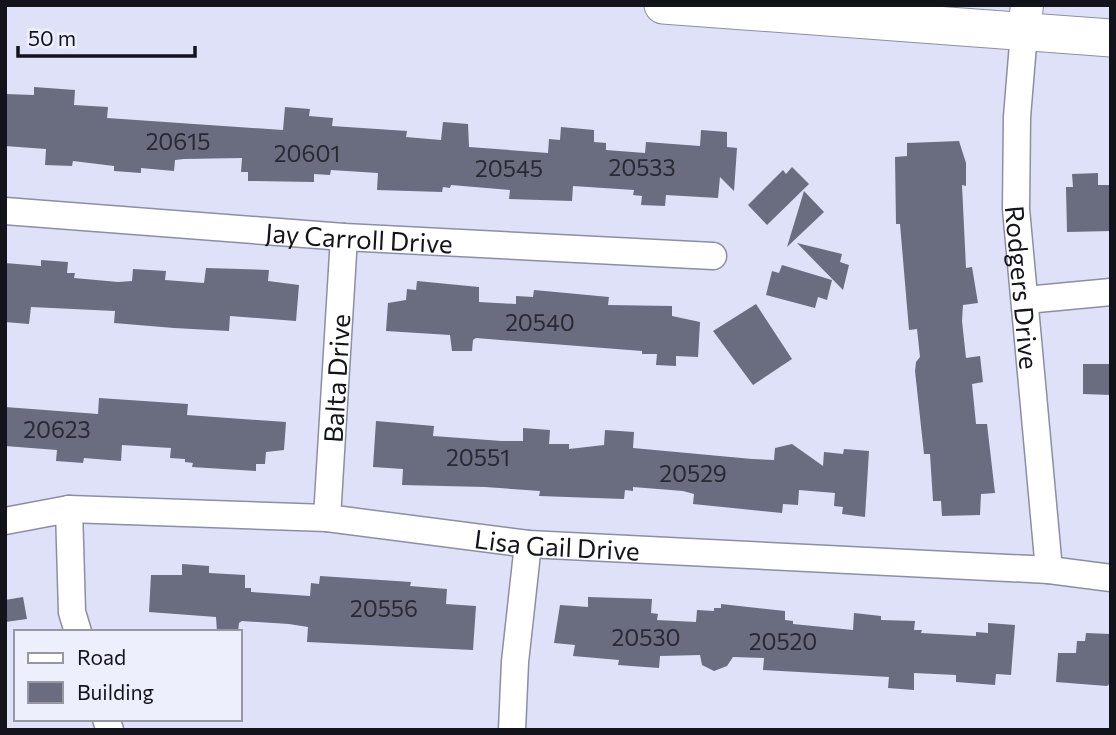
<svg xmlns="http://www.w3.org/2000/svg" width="1116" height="735" font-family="Commissioner,sans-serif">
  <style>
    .building { fill: #6a6c80 }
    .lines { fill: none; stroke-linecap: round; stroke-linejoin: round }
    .minor-casing { stroke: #8c8ea3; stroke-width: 29 }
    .tertiary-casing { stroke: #8c8ea3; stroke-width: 34 }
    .secondary-casing { stroke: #8c8ea3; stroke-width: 39 }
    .minor { stroke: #fff; stroke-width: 26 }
    .tertiary { stroke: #fff; stroke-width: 32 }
    .secondary { stroke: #fff; stroke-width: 37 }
    .labels { text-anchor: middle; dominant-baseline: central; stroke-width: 5; stroke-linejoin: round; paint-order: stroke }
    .number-label { font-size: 23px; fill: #292934 }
    .street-label { font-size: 26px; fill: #13131b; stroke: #eeeffd }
  </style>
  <rect width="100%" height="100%" fill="#dfe1f8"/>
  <path class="building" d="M34,87L75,90L74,105L108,107L107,118L283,130L285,107L310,109L309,116L333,118L332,126L407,131L406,137L441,140L443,122L468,124L469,147L548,153L549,139L560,140L561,127L594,130V142L606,143V150L645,153L646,142L700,146L701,130L727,132V147L737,148L734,191L720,177L718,198L666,195L665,206L641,205L642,196L633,195L634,190L573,186L572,201L509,199L510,190L451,185L450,188L443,187L442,192L377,190L378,173L331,170L330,175L314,174V182L248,181V172H241L242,158L184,159L175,160L174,171L141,168V173L114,171V166L73,161L72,166L45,165L46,149L5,146V94L34,95Z
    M959,141L966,163V186L962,185L966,268L972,267L978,303L963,305L962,321L966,358L980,356L983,382L972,384L976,424H987L995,493L981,494L980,515L942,516L941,501H933L930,454H924L915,371L916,362L920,357L917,329L909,330L900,224H896L895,157L907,156V143Z
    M792,167L809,184L767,225L748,205L783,170L786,174Z
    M1098,173V185H1111V231L1067,232L1066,187H1073L1072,174Z
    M804,191L824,212L787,247Z
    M797,243L842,254L840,262L849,265L843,290Z
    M41,260L68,262L67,273H75L74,278L118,282L132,281L133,269L166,271L165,280L204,283L206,268L269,270L268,281L299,285L296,321L230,316L229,331L174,328L114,323L115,311L31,307L29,324L5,322V263L41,266Z
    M782,265L832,280L827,300L818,297L815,308L766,295L772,271L779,273Z
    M417,281L479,287V302L516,304V296L533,297L534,290L609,297L608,305L672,306V316L700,322L698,357L676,356V366L656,365L657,354H642V351L476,338L473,340L472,351H452L450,335L386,331L388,303L406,300L407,289L416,290Z
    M756,304L792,359L753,385L713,331Z
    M1083,364H1111V395L1083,394Z
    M99,398L188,404L187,415L286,422L284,450L266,452L265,464H256V471L192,467L193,463L185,462V459L170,458L171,448L122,445L121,461L84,458L83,463L56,461L57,450L5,446V407L98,414Z
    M376,421L434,426L433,436L502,441H523V428L550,430L549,444H569V449L604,445L605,430L634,432L633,448L752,459L774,460L775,448L792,444L823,466L824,452L843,454L844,449L869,451L865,517L842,514L843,507L834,506L835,493L799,490L798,505L783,504L782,513L693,504L694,494L683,491L633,487V491L625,490L624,499L539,496L540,491L485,487L402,485L403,469L373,467Z
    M182,564L209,566V573L245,575V588H251V592L310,596L311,583L319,584L320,576L411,582L410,586L447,589L446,604L476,606L473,650L307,642L308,627L289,624L242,621L239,623L238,632H217L216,617L149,612L151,575H182Z
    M23,597L27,619L5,622V600Z
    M588,597L652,599L651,613L658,614L657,620L696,622L697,610L714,611V608H721V604L785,611V620L793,621V624L853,630L854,613L881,616V620L915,621L914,630H922L921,633L976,636V632L988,633V623L1015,625L1011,675L996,674L995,685L956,682V675L914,673V690L888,688L889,677L763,670L764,658L733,657L727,666L714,671L702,665L700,655L660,656L659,668L618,665L619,660L573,656L575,645L554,643L560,605L588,607Z
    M1086,633L1111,634V683L1107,686L1056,682L1058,653H1076L1077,641H1085Z"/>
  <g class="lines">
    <defs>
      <g id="minor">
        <path id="s1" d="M1024,32L1017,117L1016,209L1049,570"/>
        <path id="s2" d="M5,211L344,237L713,256"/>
        <path d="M1026,300L1111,292"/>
        <path d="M69,509L72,612L78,632"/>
        <path id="s3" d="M327,518L344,237"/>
        <path id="s4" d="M5,521L69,509L327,518L528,544L1049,570L1111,578"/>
        <path d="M106,719L110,730"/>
        <path d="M512,730L515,662L528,544"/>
      </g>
      <path id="tertiary" d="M1024,32L1027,5"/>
      <path id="secondary" d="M663,5L1111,38"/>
    </defs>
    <use href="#minor" class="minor-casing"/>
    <use href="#tertiary" class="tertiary-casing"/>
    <use href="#secondary" class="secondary-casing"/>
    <use href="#minor" class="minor"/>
    <use href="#tertiary" class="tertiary"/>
    <use href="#secondary" class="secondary"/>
  </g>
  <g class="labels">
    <g class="number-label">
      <text x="178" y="141">20615</text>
      <text x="307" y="153">20601</text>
      <text x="642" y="167">20533</text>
      <text x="509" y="168">20545</text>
      <text x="540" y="322">20540</text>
      <text x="57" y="429">20623</text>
      <text x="478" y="457">20551</text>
      <text x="693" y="473">20529</text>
      <text x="384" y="608">20556</text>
      <text x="646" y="637">20530</text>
      <text x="783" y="641">20520</text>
    </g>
    <g class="street-label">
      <text stroke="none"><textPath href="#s2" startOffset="355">Jay Carroll Drive</textPath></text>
      <text stroke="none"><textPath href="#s1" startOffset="256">Rodgers Drive</textPath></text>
      <text stroke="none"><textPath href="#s3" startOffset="140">Balta Drive</textPath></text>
      <text stroke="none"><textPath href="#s4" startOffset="555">Lisa Gail Drive</textPath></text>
    </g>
  </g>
  <rect width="1116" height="735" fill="none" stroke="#13131b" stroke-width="14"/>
  <rect x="14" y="630" width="228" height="91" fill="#eeeffd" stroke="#9697a3" stroke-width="2"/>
  <rect x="28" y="653" width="35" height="10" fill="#ffffff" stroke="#9697a3" stroke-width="2"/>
  <text x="77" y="665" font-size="21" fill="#13131b">Road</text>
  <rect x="28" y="682" width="35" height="21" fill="#6a6c80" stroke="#9697a3" stroke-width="2"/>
  <text x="77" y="700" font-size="21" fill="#13131b">Building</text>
  <path d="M18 46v10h177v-10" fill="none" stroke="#13131b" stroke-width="3.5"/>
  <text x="28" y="46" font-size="21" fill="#13131b" stroke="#eeeffd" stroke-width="5" paint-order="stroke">50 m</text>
</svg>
